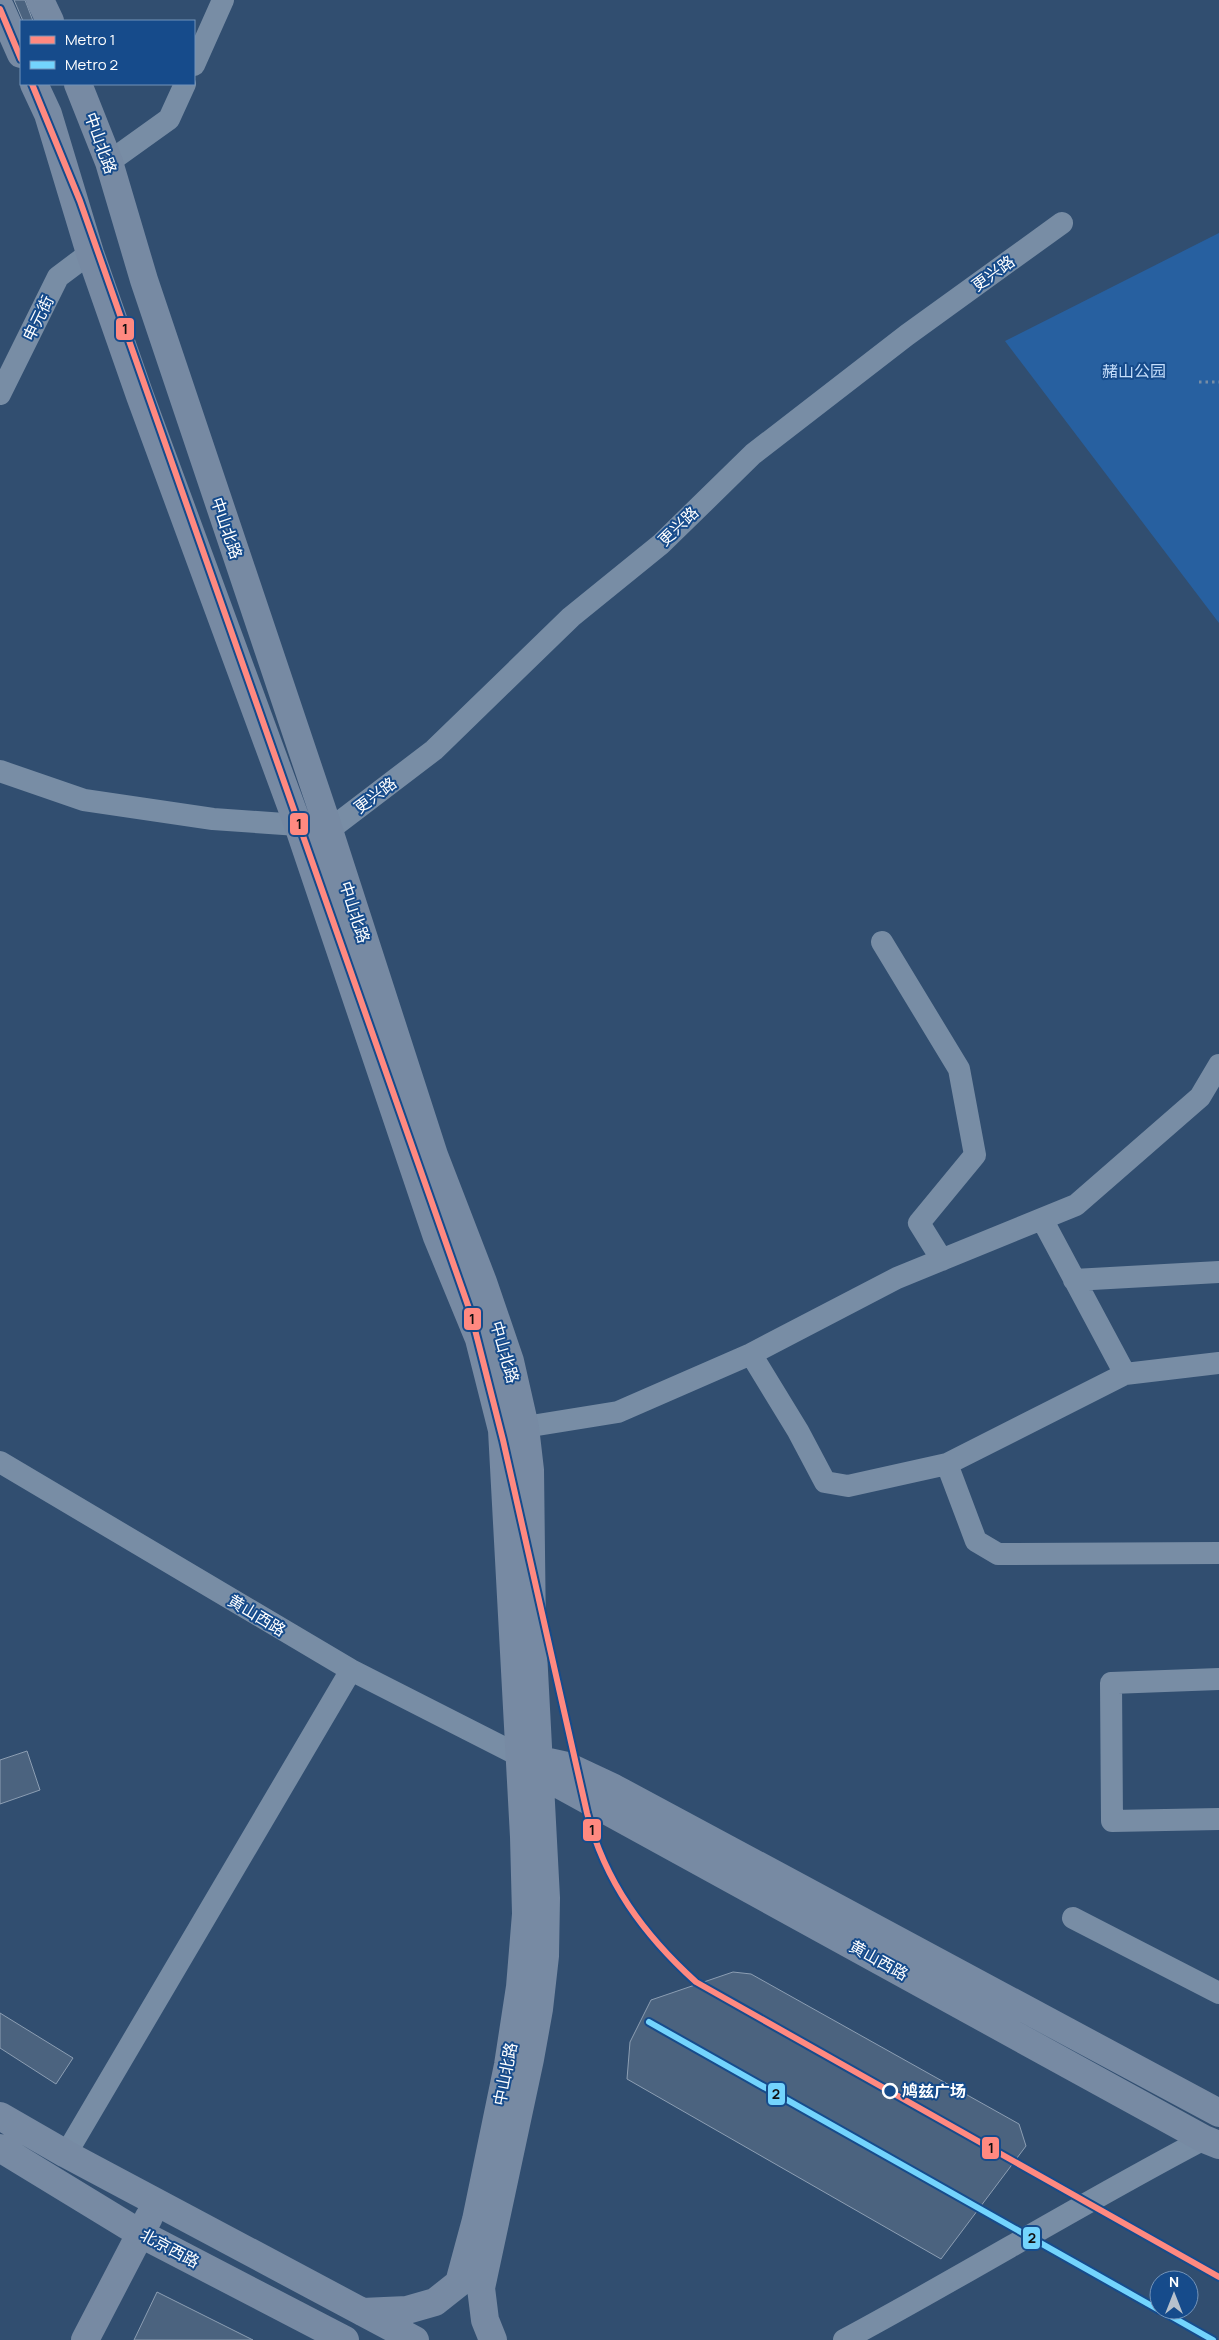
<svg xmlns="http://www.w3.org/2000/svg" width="1219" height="2340" font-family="Manrope,'Noto Sans SC',sans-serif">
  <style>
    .park { fill: #2760a0 }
    .building { fill: #4b637f; stroke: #8c9eb3 }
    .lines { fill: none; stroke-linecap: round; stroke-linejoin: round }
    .path { stroke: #788da5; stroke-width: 3; stroke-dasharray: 2.5 4; stroke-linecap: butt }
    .minor { stroke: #788da5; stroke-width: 22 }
    .major { stroke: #778aa3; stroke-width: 28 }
    .metro-1-casing { stroke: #164b8b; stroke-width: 10 }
    .metro-2-casing { stroke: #164b8b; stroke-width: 10 }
    .metro-1 { stroke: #ff8980; stroke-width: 6 }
    .metro-2 { stroke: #73d4fd; stroke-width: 6 }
    .stop-dot { fill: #164b8b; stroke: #fff; stroke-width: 2.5 }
    .labels { text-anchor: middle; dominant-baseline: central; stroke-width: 4; stroke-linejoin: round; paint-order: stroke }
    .street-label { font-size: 16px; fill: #fff; stroke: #164b8b }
    .park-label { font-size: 16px; fill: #c5defb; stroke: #164b8b }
    .stop-label { font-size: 16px; font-weight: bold; fill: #fff; stroke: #164b8b; text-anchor: start }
    .line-badge { stroke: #164b8b; stroke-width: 2 }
    .pale-badge-label { font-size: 14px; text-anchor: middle; font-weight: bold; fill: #111 }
  </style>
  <rect width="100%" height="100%" fill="#314e70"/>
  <path class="park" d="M1219,233V623L1005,341Z"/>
  <path class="building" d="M14,0H25L33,21H23Z
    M27,1751L40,1790L0,1804V1760Z
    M733,1972L751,1974L1019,2124L1026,2146L941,2259L627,2079L630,2042L651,2000Z
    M0,2013L73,2058L56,2084L0,2048Z
    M157,2292L253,2340H134Z"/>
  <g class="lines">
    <path class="path" d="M1199,382H1219"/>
    <path class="minor" d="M194,65L223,0
      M109,162L169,119L185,84
      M0,394L58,277L90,253
      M0,771L84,800L213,819L298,825
      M315,836L329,830L434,750L571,617L661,544L753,454L907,335L1062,223
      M882,942L959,1069L975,1155L919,1223L942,1260
      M1042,1219L1125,1374
      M1074,1280L1219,1272
      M751,1354L798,1431L825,1482L848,1486L947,1464L976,1541L998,1554L1219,1553
      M525,1427L618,1412L751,1354L897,1278L1076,1205L1200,1097L1219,1065
      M0,1462L351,1670L520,1756
      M947,1464L1125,1374L1219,1363
      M1219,1679L1111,1683L1112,1821L1219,1819
      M1073,1918L1219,1993
      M66,2154L351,1670
      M844,2340C965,2275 1082,2203 1204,2139"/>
    <path class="major" d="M40,0L50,21
      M0,7L21,54
      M34,84L48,114L90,253L140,396L298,825L437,1237L479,1339L502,1430L524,1837L526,1914L520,1987L508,2065L476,2220L459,2283L435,2302L407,2310L362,2312
      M78,84L109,162L144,280L325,818L434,1155L483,1282L510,1361L525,1427L530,1470L532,1633L546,1898L545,1956L539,2009L530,2059L481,2288L485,2320L493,2340
      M526,1757L567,1766L614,1788L1219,2113
      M530,1765L540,1774L1204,2139L1219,2145
      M0,2116L66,2154L415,2340
      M0,2148L141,2234L345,2340
      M85,2340L149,2217"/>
    <defs>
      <path id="metro-1" d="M0,9L21,59
        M32,84L80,201L471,1314L503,1440L587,1813C605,1882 644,1935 696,1982L1219,2277"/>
      <path id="metro-2" d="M649,2022L1159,2310
        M1160,2310L1213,2340"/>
    </defs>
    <use href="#metro-1" class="metro-1-casing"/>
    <use href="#metro-2" class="metro-2-casing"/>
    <use href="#metro-1" class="metro-1"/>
    <use href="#metro-2" class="metro-2"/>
  </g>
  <circle class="stop-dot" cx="890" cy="2091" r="7"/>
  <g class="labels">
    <g class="street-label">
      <text transform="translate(101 143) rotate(70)">中山北路</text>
      <text transform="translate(993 273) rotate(-36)">更兴路</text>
      <text transform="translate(38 318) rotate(-64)">申元街</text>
      <text transform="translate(678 526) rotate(-44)">更兴路</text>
      <text transform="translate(227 528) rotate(71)">中山北路</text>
      <text transform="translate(375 795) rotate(-37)">更兴路</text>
      <text transform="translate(355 912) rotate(72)">中山北路</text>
      <text transform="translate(505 1352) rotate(74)">中山北路</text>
      <text transform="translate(257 1615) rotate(31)">黄山西路</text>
      <text transform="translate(879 1960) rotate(29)">黄山西路</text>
      <text transform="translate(505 2074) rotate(-79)">中山北路</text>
      <text transform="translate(170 2248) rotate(28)">北京西路</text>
    </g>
    <g class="park-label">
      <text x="1134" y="371">赭山公园</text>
    </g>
    <g class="stop-label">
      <text x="902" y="2091">鸠兹广场</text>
    </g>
  </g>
  <g class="line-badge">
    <rect x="115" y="317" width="20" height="24" rx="5" fill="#ff8980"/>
    <rect x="289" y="812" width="20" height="24" rx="5" fill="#ff8980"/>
    <rect x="463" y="1307" width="19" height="24" rx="5" fill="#ff8980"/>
    <rect x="582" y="1818" width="20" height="24" rx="5" fill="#ff8980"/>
    <rect x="767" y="2082" width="19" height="24" rx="5" fill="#73d4fd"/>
    <rect x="981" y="2136" width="19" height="24" rx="5" fill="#ff8980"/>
    <rect x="1022" y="2226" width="19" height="24" rx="5" fill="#73d4fd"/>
  </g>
  <g class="pale-badge-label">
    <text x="125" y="334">1</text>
    <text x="299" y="829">1</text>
    <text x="472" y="1324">1</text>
    <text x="592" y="1835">1</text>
    <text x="776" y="2099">2</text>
    <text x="991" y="2153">1</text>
    <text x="1032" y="2243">2</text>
  </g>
  <rect x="20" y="20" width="175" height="65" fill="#164b8b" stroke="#7393b9"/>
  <rect x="30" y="36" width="25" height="8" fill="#ff8980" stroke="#7393b9"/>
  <text x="65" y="45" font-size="15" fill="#ffffff">Metro 1</text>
  <rect x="30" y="61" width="25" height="8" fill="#73d4fd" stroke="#7393b9"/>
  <text x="65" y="70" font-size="15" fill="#ffffff">Metro 2</text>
  <g transform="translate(1174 2295)"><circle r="24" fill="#164b8b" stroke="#7393b9"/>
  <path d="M0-4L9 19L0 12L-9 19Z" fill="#b7c1cd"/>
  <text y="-8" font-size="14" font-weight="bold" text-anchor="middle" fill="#ffffff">N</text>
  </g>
</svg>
